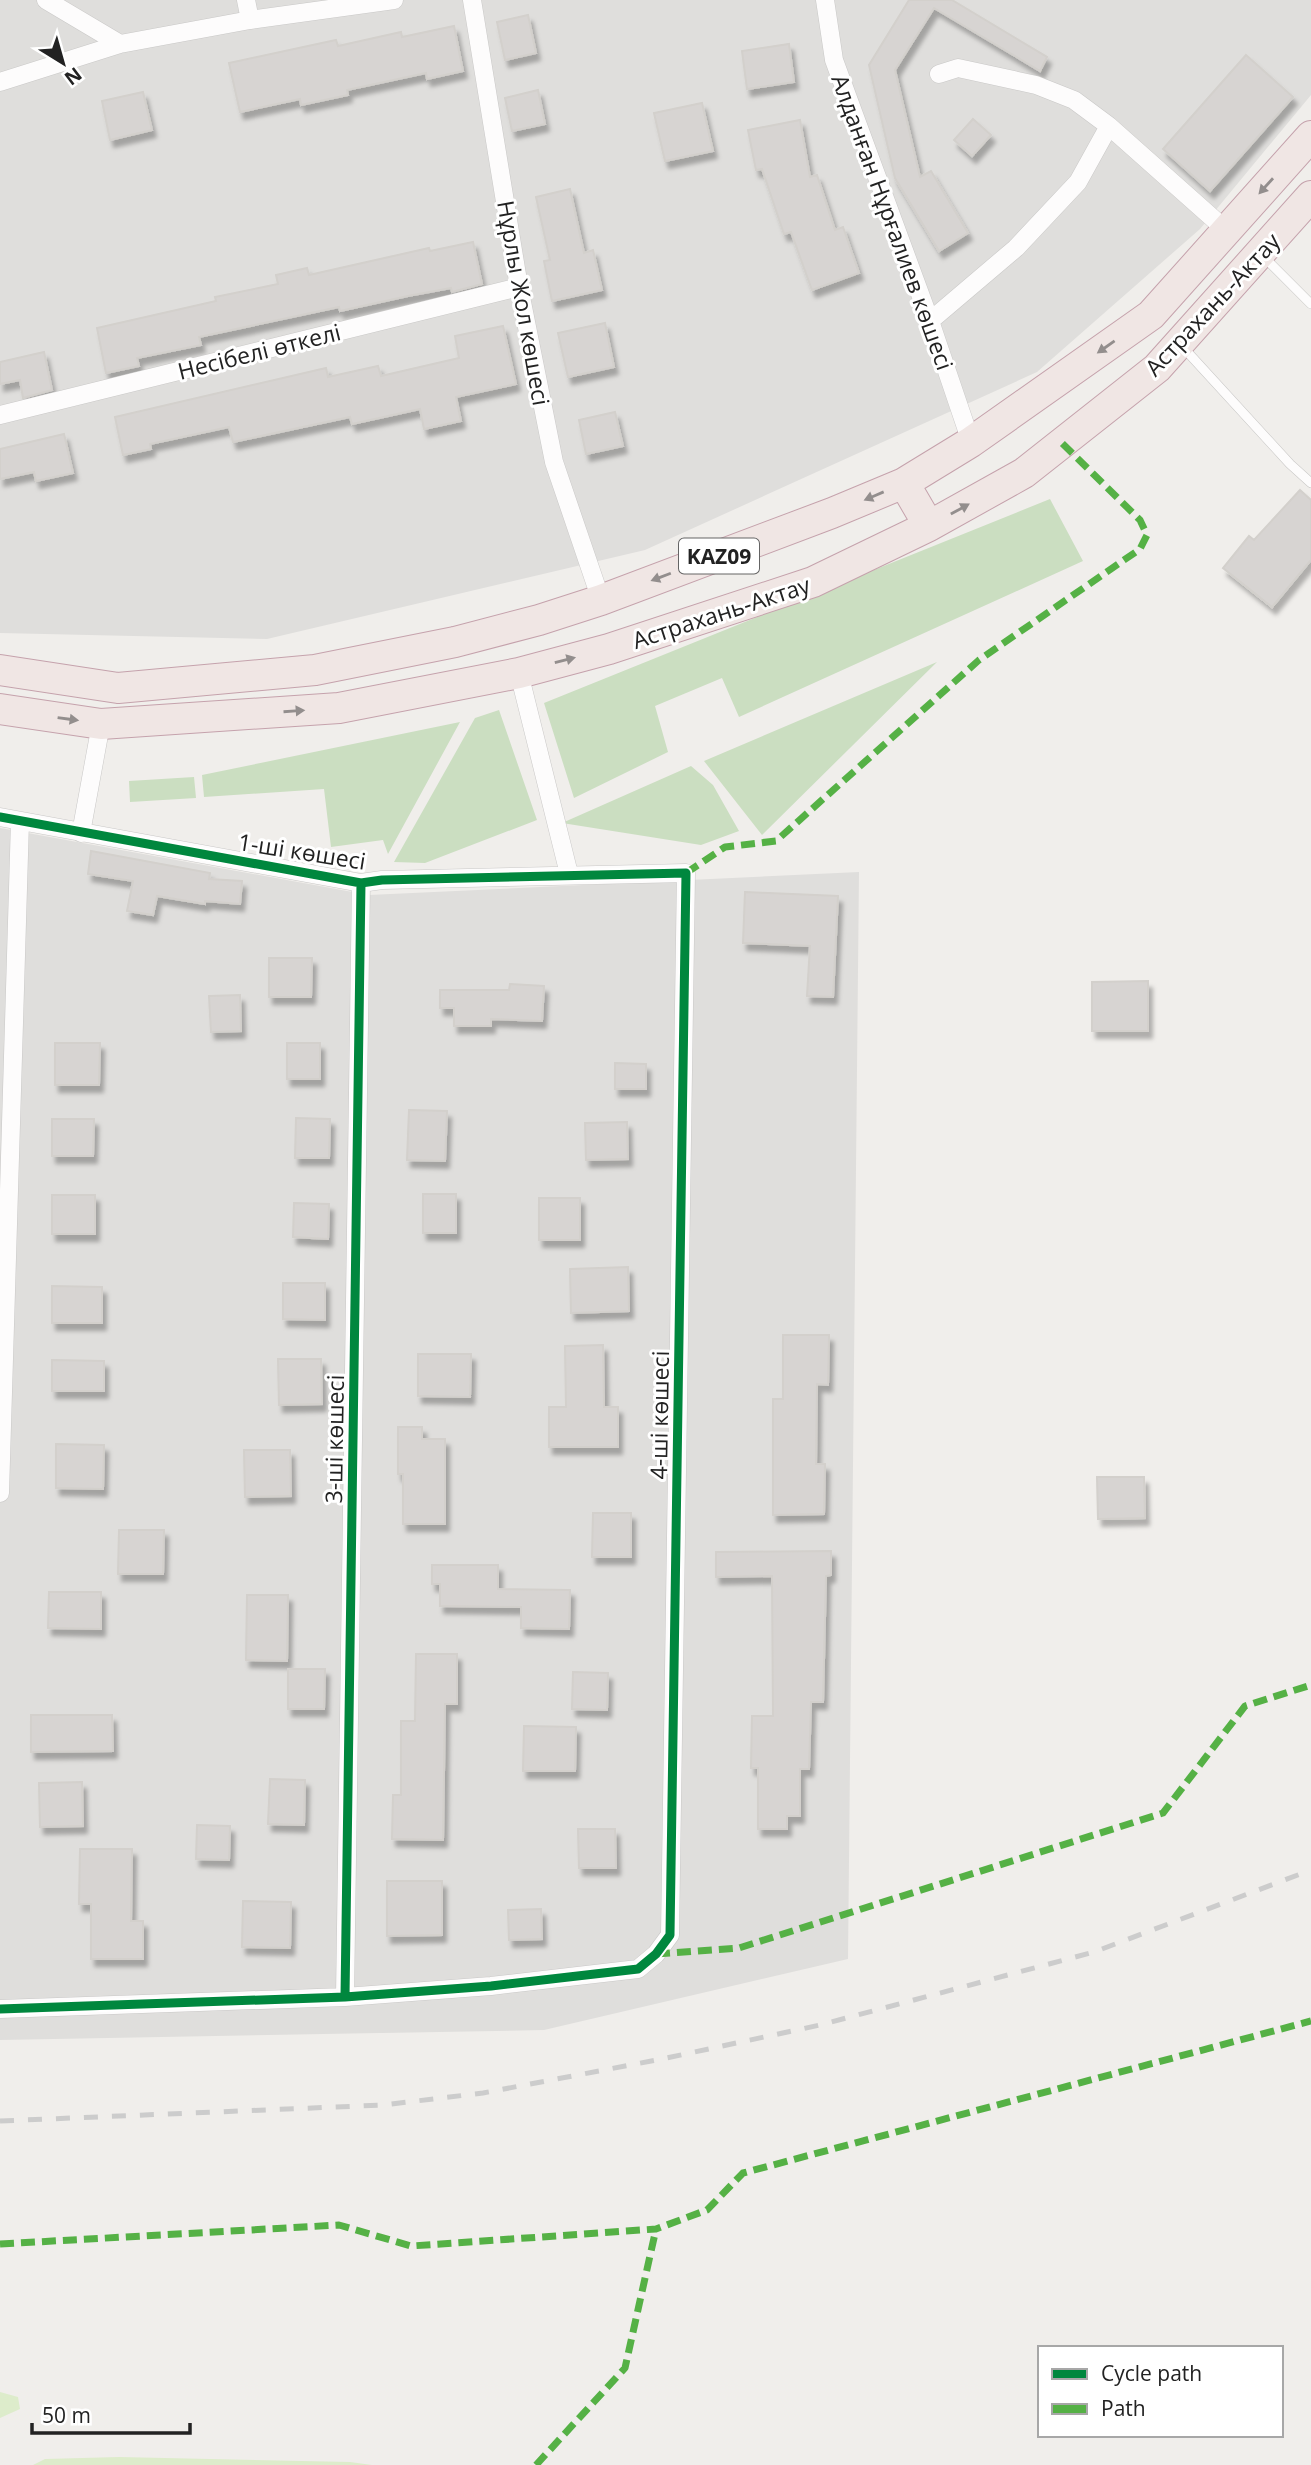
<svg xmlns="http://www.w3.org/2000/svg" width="1311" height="2465" font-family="'Open Sans',sans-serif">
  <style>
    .residential { fill: #dfdedc }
    .grass { fill: #ddeccb }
    .forest { fill: #cbdec1 }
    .building { fill: #d7d4d2; stroke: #d3d0cc; stroke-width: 2; filter: url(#shadow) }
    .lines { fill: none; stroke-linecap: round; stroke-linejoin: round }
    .service-casing { stroke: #c9c8c7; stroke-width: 10 }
    .minor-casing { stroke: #c9c8c7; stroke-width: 19 }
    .trunk-casing { stroke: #c5a2ac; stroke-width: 32 }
    .service { stroke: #fdfcfc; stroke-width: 9 }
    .minor { stroke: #fdfcfc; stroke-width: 18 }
    .trunk { stroke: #f0e6e4; stroke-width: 30 }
    .rail { stroke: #ccc; stroke-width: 5; stroke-dasharray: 14 14; stroke-linecap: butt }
    .quiet { stroke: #55b145; stroke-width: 7; stroke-dasharray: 14 7; stroke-linecap: butt }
    .cycleway-casing { stroke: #fff; stroke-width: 13 }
    .cycleway { stroke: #00873e; stroke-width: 9 }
    .oneway { fill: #938e8d }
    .labels { text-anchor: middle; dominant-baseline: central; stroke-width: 6; stroke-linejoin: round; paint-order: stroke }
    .shield { fill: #fff; stroke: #646464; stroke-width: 2 }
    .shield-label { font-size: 21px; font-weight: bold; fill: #222 }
    .street-label { font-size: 23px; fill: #222; stroke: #fff }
  </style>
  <defs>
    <filter id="shadow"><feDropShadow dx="4" dy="7" stdDeviation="2" flood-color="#0004"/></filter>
  </defs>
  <rect width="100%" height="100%" fill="#f0eeeb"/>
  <path class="residential" d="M0,0H1311V95L1200,229L1037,372L645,550L267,639L0,633Z
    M0,828L369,895L859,872L848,1959L544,2030L0,2040Z"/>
  <path class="grass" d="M0,2392L18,2397L20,2409L0,2418Z
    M119,2457L350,2462L372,2465H33L45,2459Z"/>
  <path class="forest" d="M1050,499L1083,561L739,717L722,678L655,706L668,752L574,798L544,703Z
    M937,662L762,835L704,761Z
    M499,710L537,820L425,863L394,862L475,718Z
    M460,722L388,854L383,840L331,847L324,789L204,797L202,775Z
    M691,766L713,785L739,831L701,845L562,823Z
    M194,777L196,798L130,802L129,781Z"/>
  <path class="building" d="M909,0H952L1047,57L1040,71L934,8L895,70L920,177L931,171L968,233L939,251L895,178L869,65Z
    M528,15L536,53L505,60L497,22Z
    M454,26L463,71L427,79L426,73L347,90L348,95L301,105L300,99L240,112L229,63L336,40L338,46L401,32L402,37Z
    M789,44L794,82L747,89L742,51Z
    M1246,55L1293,97L1210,191L1163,149Z
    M538,90L545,124L512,131L505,98Z
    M143,92L152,130L110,140L102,101Z
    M702,103L713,151L665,161L654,113Z
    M973,119L991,135L972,156L954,140Z
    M800,120L810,177L817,175L835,230L843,227L859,273L812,290L791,232L784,234L762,169L756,170L748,130Z
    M570,189L584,253L593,250L602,290L552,301L544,261L550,260L536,197Z
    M473,242L482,284L452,292L451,288L408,296L340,311L339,307L199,337L201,345L137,358L139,366L106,373L97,328L216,301L215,297L278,284L276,275L307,268L309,275L429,248L430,251Z
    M605,323L614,367L568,377L558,333Z
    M503,326L516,384L456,397L461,421L424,429L420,409L352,424L350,417L233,442L229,427L150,444L151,449L123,455L115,417L326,368L328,377L378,366L381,376L459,358L455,336Z
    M44,352L52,390L23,398L20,380L0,384V362Z
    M615,412L623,446L586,454L579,420Z
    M64,434L73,473L36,481L34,472L0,479V449Z
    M1300,490L1311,500V560L1272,607L1223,568L1249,536L1254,540Z
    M91,851L210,873L209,879L242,881L240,904L205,901V904L157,896L153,915L127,911L133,881L88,874Z
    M745,892L838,896L833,997L807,996L810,946L743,943Z
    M269,958H312L311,997H269Z
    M1148,981V1031H1092V982Z
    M510,984L544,986L542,1021L491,1019V1026H454V1008H440V990H509Z
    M240,995L241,1031L211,1032L209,996Z
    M55,1043H100L99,1085H55Z
    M287,1043H320V1079H287Z
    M615,1063L646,1064V1089H615Z
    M409,1110L447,1111L445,1161L407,1160Z
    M296,1118L330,1119L329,1158H295Z
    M52,1119H94L93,1156H52Z
    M627,1122L628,1159L586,1160L585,1123Z
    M423,1194H456V1233H423Z
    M52,1195H95V1234H52Z
    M539,1198H580V1240H539Z
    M294,1203L329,1204L328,1239L293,1237Z
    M628,1267L629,1311L571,1313L570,1269Z
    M283,1283H325V1320L283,1319Z
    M52,1286L102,1287V1323H52Z
    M783,1335H829L828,1385L817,1384L816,1464H825L824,1514L773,1515V1399H783Z
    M603,1345L604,1407H618V1447H549V1407H566L565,1346Z
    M418,1354H471L470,1397L418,1396Z
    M278,1359H321L322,1404L279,1405Z
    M52,1360L104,1361V1391H52Z
    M398,1427H422V1439H445V1524H403V1474H398Z
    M56,1444L104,1445L103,1489L56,1488Z
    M244,1450H290L291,1496L245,1497Z
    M1097,1477H1144L1145,1518L1098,1519Z
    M593,1513H631V1557H592Z
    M119,1530H164L163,1574H118Z
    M831,1551V1575L826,1576L823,1702H811L809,1769H800V1816H787V1829H758V1768H751L752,1716H773L772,1576L716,1577V1552Z
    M432,1565H498V1589L570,1590L569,1629L521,1628V1607L440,1606V1584H432Z
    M49,1592H101V1629L48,1628Z
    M247,1595H288L287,1661L246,1660Z
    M416,1654H457V1704H445L443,1840L392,1839L393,1795H401V1721H415Z
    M288,1669H325L324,1709H288Z
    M573,1672L608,1673L607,1710L572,1709Z
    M31,1715H112L113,1751L31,1752Z
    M524,1726L576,1727L575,1771H523Z
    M270,1779L305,1780L304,1825L268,1824Z
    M82,1782L83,1826L40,1827L39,1783Z
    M197,1825L230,1826L229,1860L196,1859Z
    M578,1829H615L616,1868H579Z
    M80,1849H132L131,1921H143V1959H91V1904H79Z
    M387,1881H442V1935L387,1936Z
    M243,1901L291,1902L290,1948L242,1947Z
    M541,1909L542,1939L509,1940L508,1910Z"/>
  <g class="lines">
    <defs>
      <path id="service" d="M1264,257L1311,304
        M1181,345L1290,464L1311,483"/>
      <path id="minor" d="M46,0L120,44
        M246,0L250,20
        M472,0L519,287L554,462L601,600
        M825,0L834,60L930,321L971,442
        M939,74L958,68L1036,85L1074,100L1109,126L1226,230
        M0,82L120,44L250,20L394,0
        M930,321L1016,248L1078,182L1109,126
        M0,415L519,287
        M519,673L569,874
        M0,817L361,883L382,880L686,873L670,1935L656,1954L638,1969L491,1986L345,1997L0,2009
        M81,833L101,724
        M0,1493L20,821
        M345,1997L361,883"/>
      <path id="trunk" d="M904,483L929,526
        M0,670L118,688L315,670L455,642L539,620L601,600L832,513L904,483L971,442L1151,315L1311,136
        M0,709L101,724L339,708L519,673L609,649L813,582L929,526L1024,473L1157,368L1311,196"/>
    </defs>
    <use href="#service" class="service-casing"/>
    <use href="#minor" class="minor-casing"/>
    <use href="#trunk" class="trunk-casing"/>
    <use href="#service" class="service"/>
    <use href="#minor" class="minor"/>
    <use href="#trunk" class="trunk"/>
    <path class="rail" d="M0,2121L383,2105L483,2093L662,2059L820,2025L1094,1952L1311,1870"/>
    <path class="quiet" d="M686,873L725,847L776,841L979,660L1140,549L1147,535L1140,520L1062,443
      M656,1954L739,1948L1163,1813L1245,1706L1311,1685
      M0,2244L339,2225L411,2246L656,2229L707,2210L743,2173L1311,2021
      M536,2465L625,2368L656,2229"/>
    <defs>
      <path id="cycleway" d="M0,817L361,883L382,880L686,873L670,1935L656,1954L638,1969L491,1986L345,1997L0,2009
        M345,1997L361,883"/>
    </defs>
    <use href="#cycleway" class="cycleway-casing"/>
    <use href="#cycleway" class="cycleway"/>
  </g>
  <defs><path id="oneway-solid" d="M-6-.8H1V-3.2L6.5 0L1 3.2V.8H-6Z" transform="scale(1.75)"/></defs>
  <g class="oneway">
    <use href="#oneway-solid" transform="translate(1266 186) rotate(132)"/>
    <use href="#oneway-solid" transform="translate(1106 347) rotate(145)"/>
    <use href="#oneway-solid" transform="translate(874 496) rotate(157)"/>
    <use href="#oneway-solid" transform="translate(960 509) rotate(-29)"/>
    <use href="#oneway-solid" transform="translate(661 577) rotate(159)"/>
    <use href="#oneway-solid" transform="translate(565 660) rotate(-14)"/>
    <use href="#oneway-solid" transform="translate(294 711) rotate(-4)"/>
    <use href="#oneway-solid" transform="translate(68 719) rotate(8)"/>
  </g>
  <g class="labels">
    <rect class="shield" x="679" y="538.5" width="80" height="35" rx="5"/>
    <g class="shield-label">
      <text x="719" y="556">KAZ09</text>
    </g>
    <g class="street-label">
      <text transform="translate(893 222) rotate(70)">Алданған Нұрғалиев көшесі</text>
      <text transform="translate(524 303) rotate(80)">Нұрлы Жол көшесі</text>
      <text transform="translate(1212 304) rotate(-47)">Астрахань-Актау</text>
      <text transform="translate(259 351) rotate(-14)">Несібелі өткелі</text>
      <text transform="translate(721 612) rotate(-18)">Астрахань-Актау</text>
      <text transform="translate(302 851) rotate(9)">1-шi көшесі</text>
      <text transform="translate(659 1415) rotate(-89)">4-шi көшесі</text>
      <text transform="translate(334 1439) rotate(-89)">3-шi көшесі</text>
    </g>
  </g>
  <rect x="1038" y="2346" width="245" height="91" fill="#ffffff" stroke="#a7a7a7" stroke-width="2"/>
  <rect x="1052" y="2369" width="35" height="10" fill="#00873e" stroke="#a7a7a7" stroke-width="2"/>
  <text x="1101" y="2381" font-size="21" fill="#222222">Cycle path</text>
  <rect x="1052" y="2404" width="35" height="10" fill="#55b145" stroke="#a7a7a7" stroke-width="2"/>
  <text x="1101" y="2416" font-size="21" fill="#222222">Path</text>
  <g transform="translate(63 63) rotate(143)" stroke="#ffffff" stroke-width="5" paint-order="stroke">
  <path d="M0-5L12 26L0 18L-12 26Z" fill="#222222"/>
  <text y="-10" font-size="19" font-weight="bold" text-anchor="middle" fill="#222222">N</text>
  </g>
  <path d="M32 2423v10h158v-10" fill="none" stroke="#222222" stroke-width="3.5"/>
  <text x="42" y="2423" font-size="21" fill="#222222" stroke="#ffffff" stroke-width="5" paint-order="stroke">50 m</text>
</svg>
